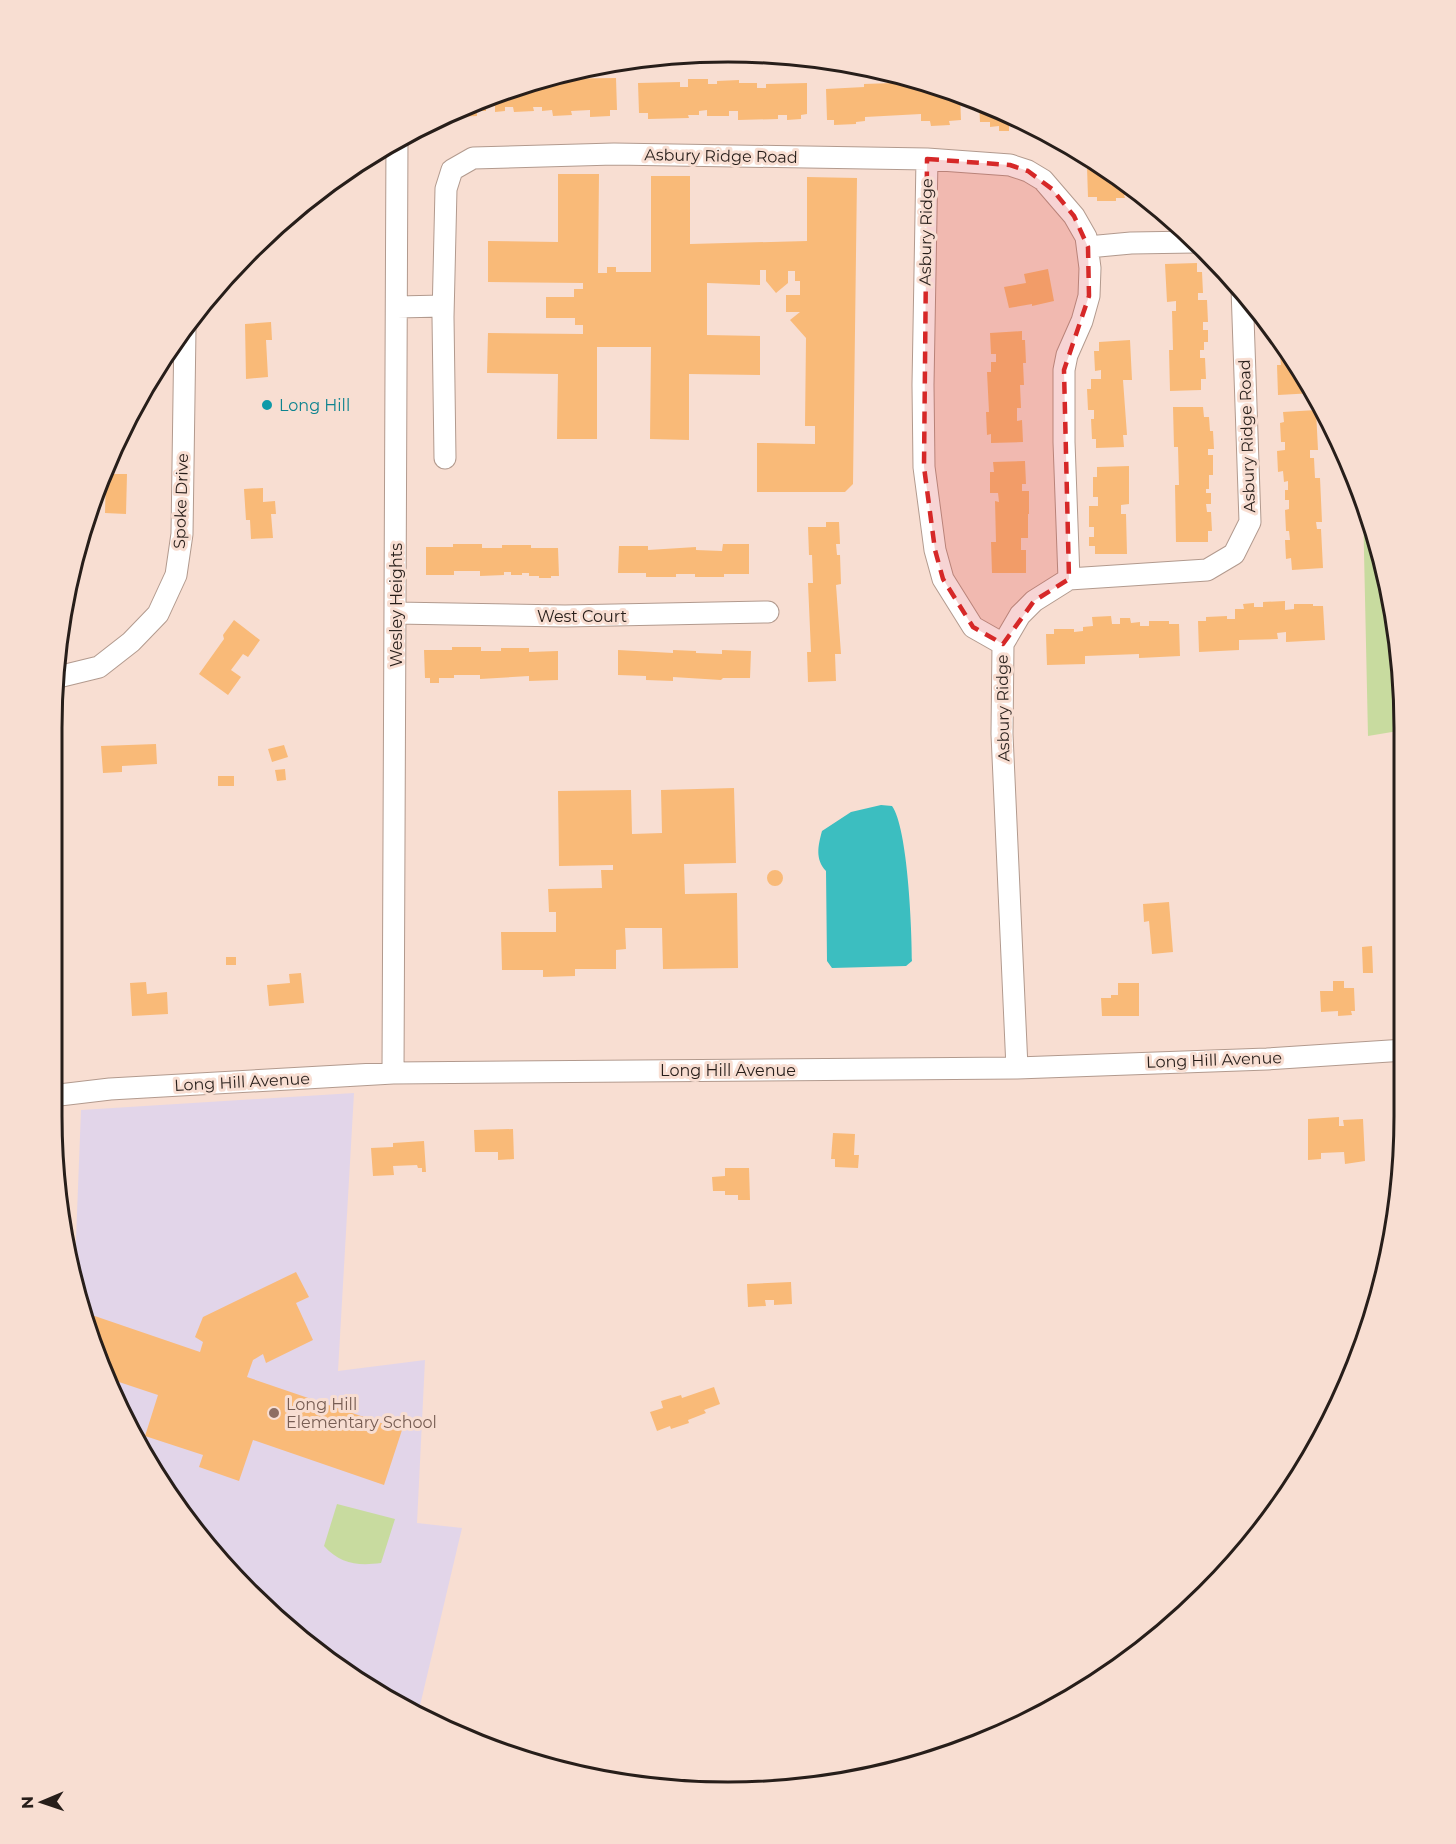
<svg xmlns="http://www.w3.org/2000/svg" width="1456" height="1844" font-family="Montserrat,sans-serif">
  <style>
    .education { fill: #e2d5e9 }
    .green { fill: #c8db9f }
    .water { fill: #3cbec0 }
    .building { fill: #f9ba78 }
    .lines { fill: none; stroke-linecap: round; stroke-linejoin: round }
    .minor-casing { stroke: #b29a8e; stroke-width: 23 }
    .minor { stroke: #fff; stroke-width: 21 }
    .marked { fill: #d62828; fill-opacity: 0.2; stroke: #d62828; stroke-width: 4.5; stroke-dasharray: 12 8; stroke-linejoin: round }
    .culture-dot { fill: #0f9aa8; stroke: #f8ded2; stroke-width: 2 }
    .education-dot { fill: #8d6e63; stroke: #f8ded2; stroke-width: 2 }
    .labels { text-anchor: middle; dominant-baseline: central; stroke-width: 6; stroke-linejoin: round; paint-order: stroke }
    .street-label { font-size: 16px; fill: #271e1a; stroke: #f8ded2 }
    .culture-label { font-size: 16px; fill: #0d838f; stroke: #f8ded2; text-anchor: start }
    .education-label { font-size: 16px; fill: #785e54; stroke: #f8ded2; text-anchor: start }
    .rim { fill: none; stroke: #271e1a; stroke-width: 3 }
  </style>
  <rect width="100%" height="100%" fill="#f8ded2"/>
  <path class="education" d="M354,1093L338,1371L425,1360L417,1523L462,1528L418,1714L389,1702L249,1594L142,1454L74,1291L71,1266L75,1265L81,1110Z"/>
  <path class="green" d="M1363,506L1382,552L1404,683V730L1368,736Z
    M337,1504L395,1519L381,1563C358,1566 340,1564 324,1546Z"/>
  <path class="water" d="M881,805L892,806C908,828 912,931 912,961L906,966L832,968L827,961L826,871C815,859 818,846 822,831L851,812Z"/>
  <path class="building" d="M616,78L617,110H610V116L590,117V110L571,111L572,115L553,116L552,110L542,111V107H533L534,111L514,112L513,107H505V111L495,112V106L486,107V111H477V116L457,117V111L511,87L543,79Z
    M688,79H708V84H717V81L739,80V83H757V88H766V84L807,83V114L801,115V119L787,120V115H778V119L738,120V111H729V116H707V110L699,111V115H688L689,118L648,119V113H639L638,83L680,82V87H688Z
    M921,82V89L941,88L960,95L961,120L949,121L950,125L931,126L930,121H921V114L865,117V121L856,122V124L834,125V120H827L826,89L864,87V84Z
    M979,103L1028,121L1035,125H1029V129L1018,130V125L1009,126V131H999V126L990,127V122H980Z
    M1087,167H1101L1140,191L1151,201H1136V195H1124L1125,198H1116V201H1097V197H1088Z
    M558,174H599L598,273H607V267H616V272H651V176H690V244L807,241V177L857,178L853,484L845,492H757V443L815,444V426H805L806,338L790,320L800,312H786V295H800V281H795V271H788V283L776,293L766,281V270H760V285L707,283V335L760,336V375L689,374V440L650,439L651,347H597V439H557L558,374L487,373L488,333L583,334V325H575V318H546V297H574V289H583V283L488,282V241L558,242Z
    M1197,263V272H1202L1203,293H1198V300H1207L1208,322H1203V330H1208V342H1204V350H1200V358H1205L1206,379H1201V390L1170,391L1169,350H1173L1172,311H1176V301L1167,302L1165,264Z
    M1048,269L1054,301L1032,306V304L1009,308L1004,287L1026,283L1024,274Z
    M271,322L272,340H266L268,377L246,379L245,324Z
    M1022,331V340H1025L1026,363H1023L1024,385H1020L1021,408H1017V421L1022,420L1023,442L991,443V434L987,435L986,412H989L987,372H991V362H996V354H991L990,333Z
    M1130,340L1132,380H1123L1127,435H1123L1124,447L1096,448V439H1092L1091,419H1094V410H1088L1087,389H1091V379H1101V370L1095,371L1094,351H1099V342Z
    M1279,341L1314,389V393L1278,395L1277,365H1281L1280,356H1283V346H1280Z
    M1173,407H1203L1204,417H1209L1210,431H1213L1214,449H1208V455H1213V475H1209V489H1206V493H1211V504H1206L1207,512H1211L1212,531H1208V542H1176L1175,485H1179L1178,447H1174Z
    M1316,410L1318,450H1310V458H1314L1315,478H1320L1322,522H1316L1317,529H1321L1323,568L1292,570L1291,558L1286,559L1285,540H1290L1289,531H1286L1285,510L1289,509V500H1285V490H1288V481L1284,482L1283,471L1278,472L1277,451L1285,450V442H1281L1280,423L1284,422L1283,412Z
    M1025,461L1026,484H1022V491H1029V514H1028V538H1021V550H1026V573H992L991,542H996L995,501L999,502L998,493H990V472H994L993,462Z
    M1129,466V504L1121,505V514H1126L1127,554H1095V546H1089V537H1094V527H1089V506H1098V497H1093V477H1097V467Z
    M106,474H127L126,514L105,513Z
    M263,488V502L275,501L276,514H271L273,538L251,539L250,520H246L244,489Z
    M826,522H839L840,544H836L837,555H840L841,584L836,585L841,654H835L836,681L808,682L807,652H811L808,583H813L812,555H809L808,527H826Z
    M453,544H482V548H502V545H531V548H558L559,576H551V578H539V576H529V573H522V575H511V572H504V575L480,576V571H454V575H426V547H453Z
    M723,544H749V574H724V577H695V574H676V577H646V573H618L619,546H648V550L696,547V550L722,551Z
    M1285,601V610L1294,609V604H1313V606H1323L1325,640L1286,642V632L1277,633L1278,639L1239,640V650L1199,652L1198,621H1206V617L1227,616V619H1235V609H1244L1243,604L1254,603V607H1263V602Z
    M1111,616L1112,624H1120V618H1130L1131,623L1140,622V626H1149V621H1169V624H1179L1180,656L1139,658V654L1085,656V664L1047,665L1046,634H1054V629H1074V632L1083,631V627L1093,626L1092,617Z
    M234,620L260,640L248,657L243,654L231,670L241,677L228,695L199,674L224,639L223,635Z
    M452,647H481V651H501V648H529V652L558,651V680L529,681V676L480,679V675H454V678H439V683H430V678H425L424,650H452Z
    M618,650L673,653V650L696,651V653L722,654V650L751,651L750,678H723L721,680L673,677V681L646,680V676L618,675Z
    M156,744L157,764L122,766V772L103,773L101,746Z
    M284,745L288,757L272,762L268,749Z
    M285,769L286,780L277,781L275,770Z
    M218,776H234V786H218Z
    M734,788L736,863L684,864L685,894L737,893L738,968L663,969L662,928H625L626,949L616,950V969H575V976L543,977V970H502L501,932H556V912H549L548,889L602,888L601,870H613V865L559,866L558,791L631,790L632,834L662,833L661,790Z
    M767 878a8 8 0 1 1 16 0a8 8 0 1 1-16 0Z
    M1169,902L1173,952L1152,954L1149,921L1144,922L1143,904Z
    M1372,946L1373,973H1363L1362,947Z
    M226,957H236V965H226Z
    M301,973L304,1003L269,1006L267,985L290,983L289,974Z
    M1333,981H1344V988H1354L1355,1011H1351L1352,1015L1338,1016V1011L1321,1012L1320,991H1333Z
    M146,982L147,994L167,992L168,1014L132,1016L130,983Z
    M1118,983H1139V1016H1102L1101,998H1111V995H1118Z
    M51,1009H58L59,1030H51Z
    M1339,1117V1126H1344L1343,1120L1363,1119L1365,1161L1345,1164L1344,1152L1321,1153V1159L1308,1160V1119Z
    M513,1129L514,1159L498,1160V1152H475L474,1130Z
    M833,1133L855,1134L854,1155H859L858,1168L835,1167V1159H831Z
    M424,1141L426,1172H422V1168H418L417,1165L393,1166L394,1175L373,1176L371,1148L393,1147V1143Z
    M725,1168H749L750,1200H738V1195H725V1191H713L712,1177L725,1176Z
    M296,1272L309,1297L296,1303L313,1340L266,1363L263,1354L253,1360L247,1377L402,1430L384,1485L253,1440L239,1481L199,1467L203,1455L145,1436L158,1395L110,1379L83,1312L200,1352L203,1342L195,1337L203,1317Z
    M791,1282L792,1304L774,1305V1300H765L766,1306L748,1307L747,1284Z
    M714,1387L720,1404L704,1410L706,1413L688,1420L689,1423L671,1429L670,1426L657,1431L650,1412L663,1408L661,1401L681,1395L682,1398Z"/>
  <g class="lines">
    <defs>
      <path id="minor" d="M927,159L923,385L924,467L935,550L943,579L973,627L1003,644L1002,734L1017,1068
        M1088,247L1131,243L1195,242
        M397,307L443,306
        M445,458L443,317L446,189L452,170L473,158L614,154L927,159L1010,165L1028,171L1043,180L1074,216L1086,237L1090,268L1089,296L1082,321L1067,355L1064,370V442L1069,579
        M396,613L565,616L768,612
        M1003,644L1020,615L1034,601L1069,579L1207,570L1234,554L1250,522L1242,288
        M54,678L99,667L131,642L158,614L176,575L182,534L185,329
        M393,1073L397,138
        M51,1096L110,1089L393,1073L1017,1068L1267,1059L1405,1050"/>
    </defs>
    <use href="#minor" class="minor-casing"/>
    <use href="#minor" class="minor"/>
  </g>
  <path class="marked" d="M927,159L1010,165L1028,171L1052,189L1074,216L1088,247L1089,296L1064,370L1069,579L1034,601L1003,644L973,627L943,579L935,550L924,467Z"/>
  <circle class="culture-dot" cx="267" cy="405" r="6"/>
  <circle class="education-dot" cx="274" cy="1413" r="6"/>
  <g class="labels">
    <g class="street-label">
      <text transform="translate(721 156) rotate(1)">Asbury Ridge Road</text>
      <text transform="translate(926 232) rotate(-89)">Asbury Ridge</text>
      <text transform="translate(1247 436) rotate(-92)">Asbury Ridge Road</text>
      <text transform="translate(181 501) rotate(-88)">Spoke Drive</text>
      <text transform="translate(396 605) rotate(-90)">Wesley Heights</text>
      <text x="582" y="616">West Court</text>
      <text transform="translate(1003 708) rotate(-91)">Asbury Ridge</text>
      <text transform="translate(1214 1060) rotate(-2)">Long Hill Avenue</text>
      <text x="728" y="1070">Long Hill Avenue</text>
      <text transform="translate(242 1082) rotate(-3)">Long Hill Avenue</text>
    </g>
    <g class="culture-label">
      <text x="279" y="405">Long Hill</text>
    </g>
    <g class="education-label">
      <text x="286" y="1404">Long Hill<tspan x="286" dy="18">Elementary School</tspan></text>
    </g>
  </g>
  <path d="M0 0H1456V1844H0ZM728 62H728A666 666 0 0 1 1394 728V1116A666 666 0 0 1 728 1782H728A666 666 0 0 1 62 1116V728A666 666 0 0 1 728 62Z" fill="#f8ded2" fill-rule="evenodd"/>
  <path class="rim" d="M728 62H728A666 666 0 0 1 1394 728V1116A666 666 0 0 1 728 1782H728A666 666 0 0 1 62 1116V728A666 666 0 0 1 728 62Z"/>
  <g transform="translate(42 1802) rotate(268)" stroke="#f8ded2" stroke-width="4.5" paint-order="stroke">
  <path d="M0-4.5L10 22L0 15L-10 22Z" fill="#271e1a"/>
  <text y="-9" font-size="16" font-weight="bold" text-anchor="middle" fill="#271e1a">N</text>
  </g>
</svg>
